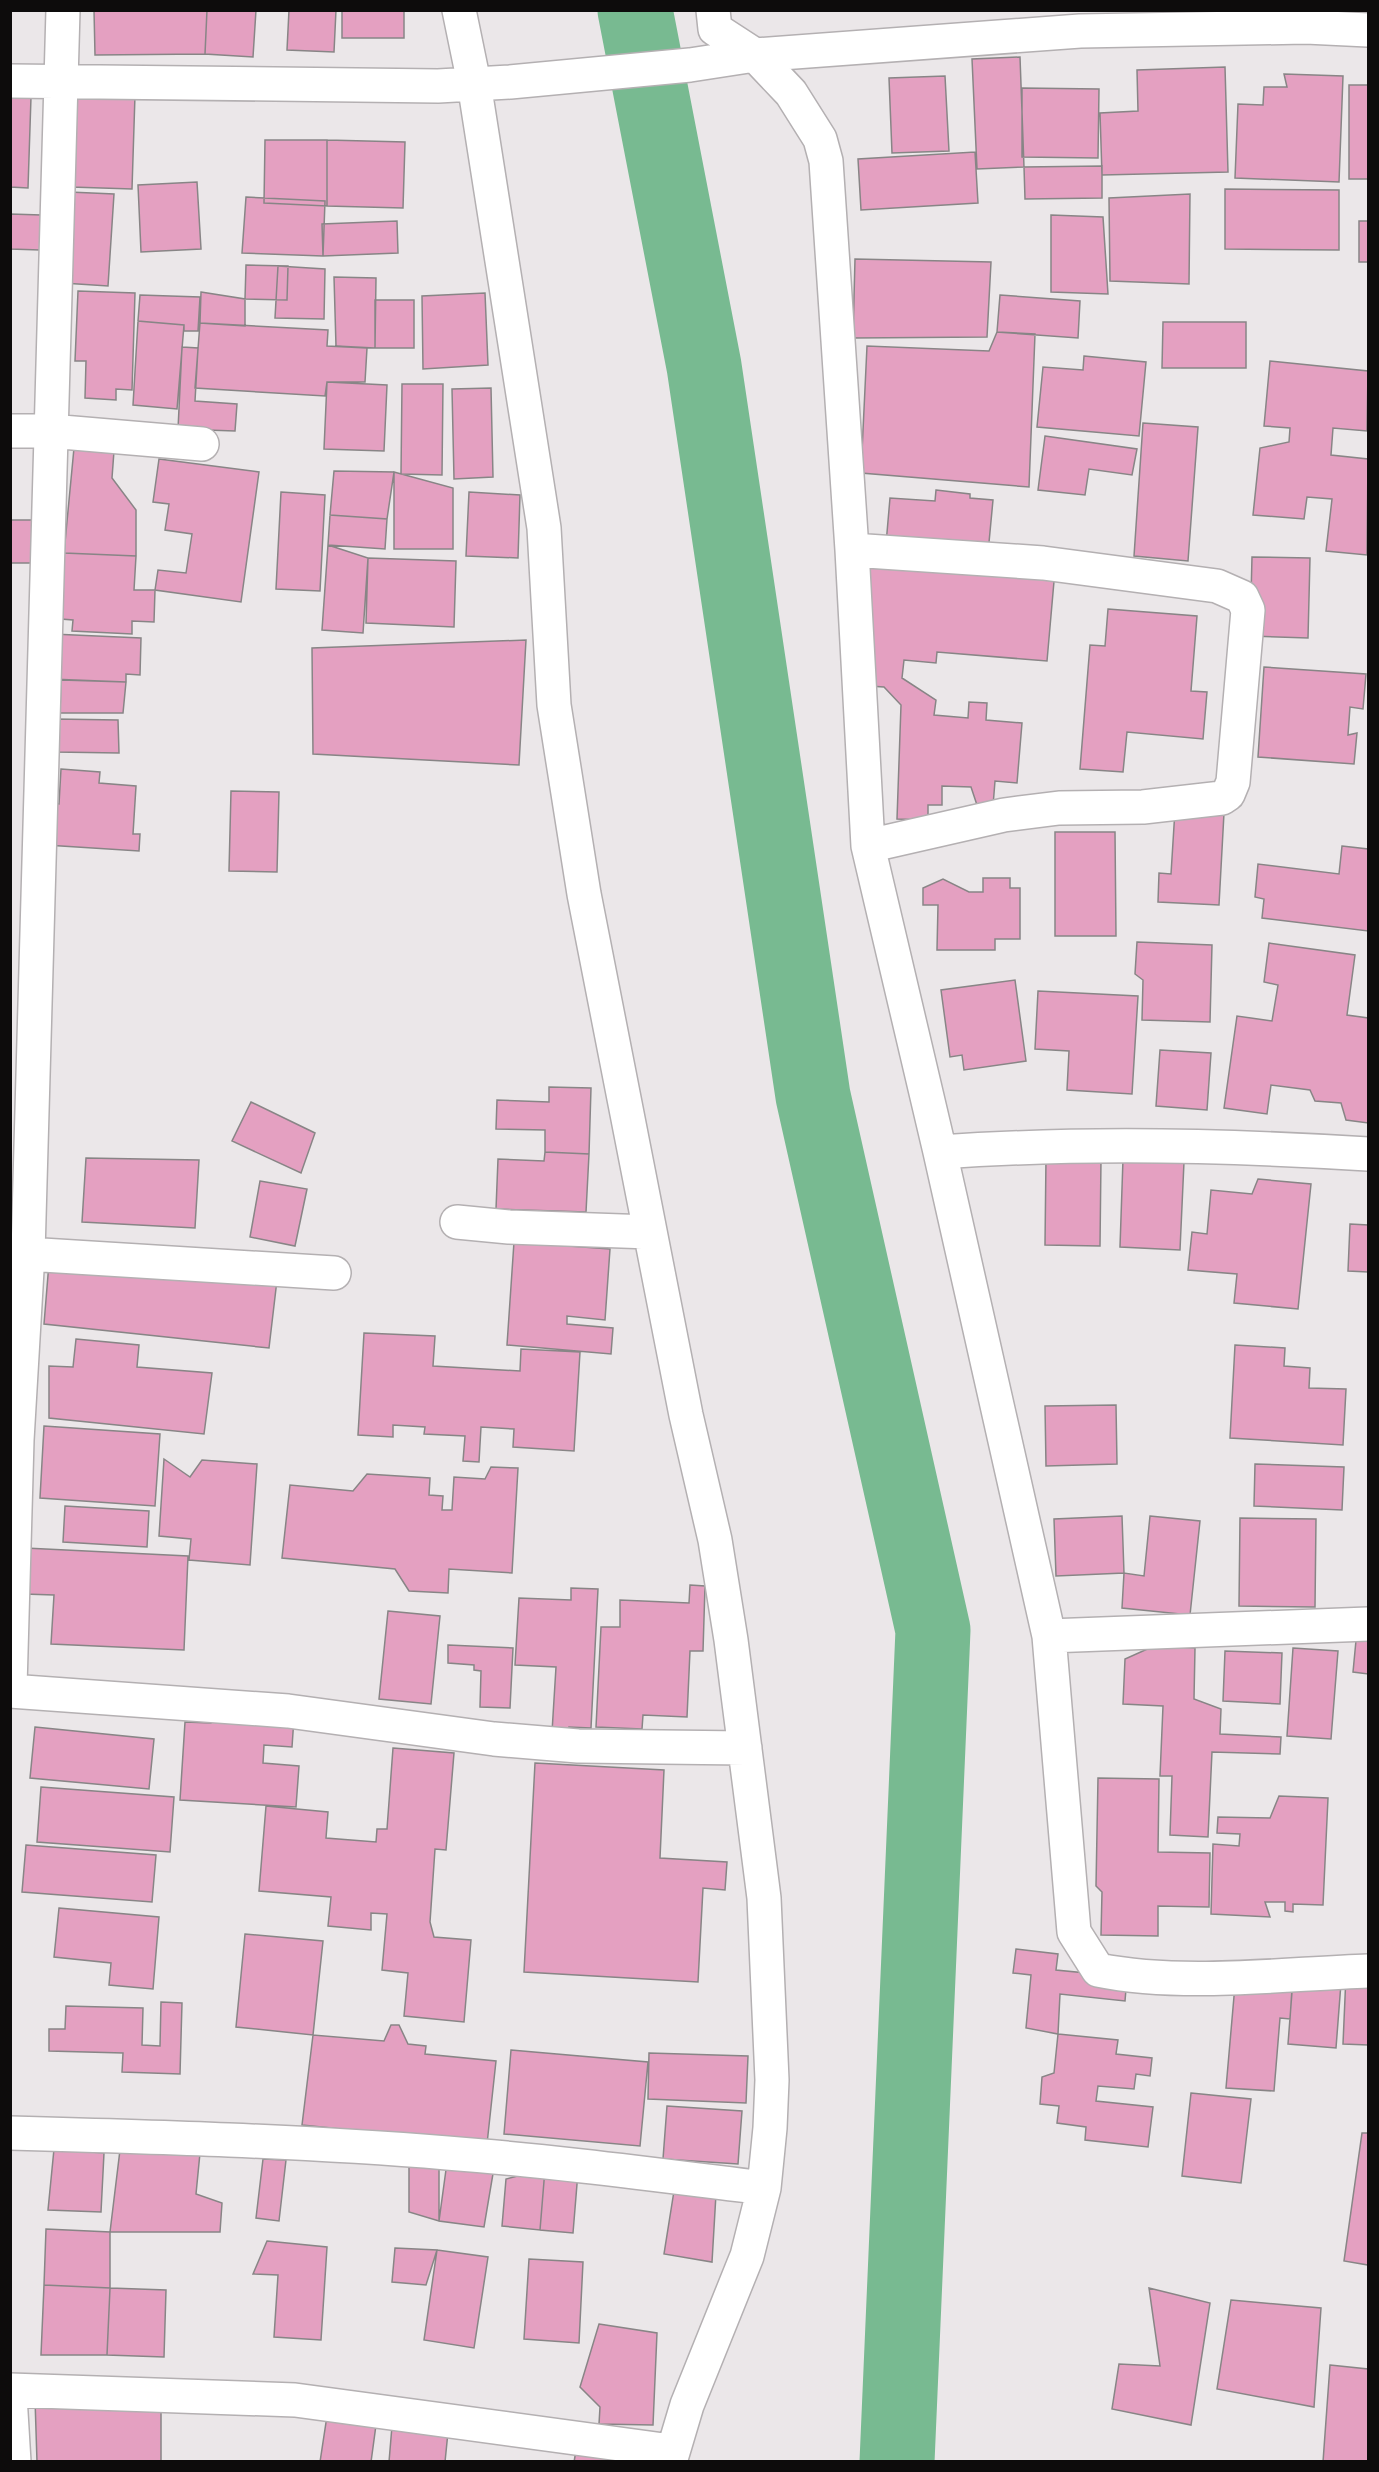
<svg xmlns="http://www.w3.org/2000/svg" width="1379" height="2472" font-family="'Exo 2',sans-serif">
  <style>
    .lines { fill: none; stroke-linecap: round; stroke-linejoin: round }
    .river { stroke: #78ba91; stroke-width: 75 }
    .building { fill: #e4a0c1; stroke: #888586; stroke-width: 1.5 }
    .street-casing { stroke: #b4b0b2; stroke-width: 36 }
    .street { stroke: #fff; stroke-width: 33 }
  </style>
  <rect width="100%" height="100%" fill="#ebe7e9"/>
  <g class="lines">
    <path class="river" d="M635,10L704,366L813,1096L933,1630L897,2462"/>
  </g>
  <path class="building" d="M94,10H207L205,54L95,55Z
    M207,10H256L253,57L205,54Z
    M289,10H336L334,52L287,50Z
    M342,10H404V38H342Z
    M1020,57L1024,167L977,169L972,59Z
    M1225,67L1228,172L1102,175L1100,113L1138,111L1137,70Z
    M1284,74L1343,76L1339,182L1235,178L1238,104L1263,105L1264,87H1287Z
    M945,76L949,151L892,153L889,78Z
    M1349,85H1368V179H1349Z
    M1022,88L1099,89L1098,158L1022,157Z
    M75,93L135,95L132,189L71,187Z
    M10,96L31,97L28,188L10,187Z
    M265,140H327V206L264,203Z
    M327,140L405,142L403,208L327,206Z
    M975,152L978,203L861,210L858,159Z
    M1102,166V198L1025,199L1024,167Z
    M197,182L201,249L141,252L138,185Z
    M1225,189L1339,190V250L1225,249Z
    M69,192L114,194L108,286L63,283Z
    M1190,194L1189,284L1110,281L1109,198Z
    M246,197L325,201L323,256L242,253Z
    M10,214L41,215L40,250L10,249Z
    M1051,215L1103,217L1108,294L1051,292Z
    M397,221L398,253L323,256L322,224Z
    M1359,221H1368V262H1359Z
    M855,259L991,262L987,337L853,338Z
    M246,265L288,266L287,300L245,299Z
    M278,266L325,269L324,319L275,318Z
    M334,277L376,278L375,348L336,346Z
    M78,291L135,293L132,390L116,389V400L85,398L86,361H75Z
    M201,292L245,299V326L200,323Z
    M485,293L488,365L423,369L422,296Z
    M140,295L200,297L198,331H184V325L138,321Z
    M1000,295L1080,301L1078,338L997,332Z
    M375,300H414V348H375Z
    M138,321L184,325L177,409L133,405Z
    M1163,322H1246V368H1162Z
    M200,323L328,330L327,346L367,348L365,382H327L325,396L195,388Z
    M997,332L1035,334L1029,487L861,473L867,346L989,351Z
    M182,347L198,348L195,401L237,404L235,431L178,429Z
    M1084,356L1146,362L1139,436L1037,427L1043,367L1083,370Z
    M1270,361L1368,371L1367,431L1333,428L1331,455L1368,459L1367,555L1326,551L1332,499L1307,497L1304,519L1253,515L1260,448L1289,442L1290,428L1264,426Z
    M327,382L387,385L384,451L324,449Z
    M402,384H443L442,475L401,474Z
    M491,388L493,477L454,479L452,389Z
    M1143,423L1198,427L1188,561L1134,556Z
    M1045,436L1137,449L1132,475L1089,469L1085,495L1038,490Z
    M74,448L114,451L112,478L136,510V556L64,553Z
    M159,459L259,472L241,602L155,590L158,570L186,573L192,534L165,530L169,504L153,502Z
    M334,471L394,472L387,519L330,515Z
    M394,472L453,488V549H394Z
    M936,490L970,494V498L993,500L988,553L886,544L890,498L935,501Z
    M281,492L325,495L320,591L276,589Z
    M469,492L520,495L518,558L466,556Z
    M330,515L387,519L385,549L328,545Z
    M10,520H35L34,563H10Z
    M328,545L368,558L363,633L322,630Z
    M64,553L136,556L134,590H155L154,622L132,621V634L72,631L73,620L61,619Z
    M871,555L1055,570L1047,661L937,652L936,663L904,660L902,678L936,700L934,715L968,718L969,702L987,703L986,720L1022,723L1017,783L995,781L993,806L977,805L971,787L942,786V805H928V820L897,819L901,705L884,687L869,686L865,630Z
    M1252,557L1310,558L1308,638L1250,636Z
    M368,558L456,561L454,627L366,623Z
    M1108,609L1197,616L1191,691L1207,692L1203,739L1127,732L1123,772L1080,769L1090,645L1105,646Z
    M52,634L141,638L140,675L126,674V682L50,679Z
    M526,640L519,765L313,754L312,648Z
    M1264,667L1366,674L1363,709L1350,707L1348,735L1357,733L1354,764L1258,757Z
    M61,680L126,682L123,713H60Z
    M55,719L118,720L119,753L55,752Z
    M61,769L100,772L99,783L136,786L133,834H140L139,851L46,845L48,803L59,804Z
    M231,791L279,792L277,872L229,871Z
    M1175,810L1224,813L1219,905L1158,902L1159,873L1171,874Z
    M1055,832H1115L1116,936H1055Z
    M1342,846L1368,849V931L1262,918L1264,899L1255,897L1258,864L1339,874Z
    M983,878H1010V888H1020V939H995V950H937L938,905H923V888L943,879L969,892H983Z
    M1137,942L1212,945L1210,1022L1142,1020L1143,980L1135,974Z
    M1269,943L1355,955L1347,1015L1368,1018V1123L1346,1120L1341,1103L1315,1101L1310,1090L1271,1085L1267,1114L1224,1108L1237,1016L1272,1021L1278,985L1264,982Z
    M1015,980L1026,1061L964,1070L962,1055L950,1057L941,990Z
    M1038,991L1138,996L1132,1094L1067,1090L1069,1051L1035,1049Z
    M1160,1050L1211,1053L1207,1110L1156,1106Z
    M549,1087L591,1088L589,1154L545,1152V1130L496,1129L497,1100L549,1102Z
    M251,1102L315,1133L301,1173L232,1141Z
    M545,1152L589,1154L586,1212L496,1209L498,1159L544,1161Z
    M86,1158L199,1160L195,1228L82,1222Z
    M1046,1158L1101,1159L1100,1246L1045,1245Z
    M1123,1159L1184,1162L1180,1250L1120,1247Z
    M1258,1179L1311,1184L1298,1309L1234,1303L1237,1274L1188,1270L1192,1232L1207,1234L1211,1190L1252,1194Z
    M260,1181L307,1189L295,1246L250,1237Z
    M1350,1224L1368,1225V1272L1348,1271Z
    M514,1242L610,1249L605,1320L567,1316V1324L613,1328L611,1354L507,1345Z
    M49,1263L277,1280L269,1348L44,1324Z
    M364,1333L435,1336L433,1366L520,1371L521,1349L580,1352L574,1451L513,1447L514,1429L481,1427L479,1462L463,1461L465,1436L424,1434L425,1427L393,1425V1437L358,1435Z
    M76,1339L139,1345L137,1367L212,1373L204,1434L49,1418V1366L73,1367Z
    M1235,1345L1285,1348L1284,1366L1310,1368L1309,1388L1346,1389L1343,1445L1230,1438Z
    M1116,1405L1117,1464L1046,1466L1045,1406Z
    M44,1426L160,1434L155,1506L40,1498Z
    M164,1459L190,1477L202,1460L257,1464L250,1565L189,1560L191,1539L159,1536Z
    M1255,1464L1344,1467L1342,1510L1254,1506Z
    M491,1467L518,1468L512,1573L449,1569L448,1593L409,1591L395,1569L282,1558L290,1485L353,1491L367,1474L430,1478L429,1495L443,1496L442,1510H452L454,1477L485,1479Z
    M65,1506L149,1511L147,1547L63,1542Z
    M1122,1516L1124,1573L1056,1576L1054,1519Z
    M1150,1516L1200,1521L1190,1615L1122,1608L1124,1573L1144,1576Z
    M1240,1518L1316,1519L1315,1607L1239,1606Z
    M25,1548L188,1556L184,1650L51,1644L54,1595L24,1594Z
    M690,1585L705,1586L703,1651H690L687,1717L643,1715L642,1729L596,1727L601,1627H620V1600L689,1603Z
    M571,1588L598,1589L591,1728L569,1727V1733L552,1732L556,1667L515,1665L519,1598L571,1600Z
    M388,1611L440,1616L431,1704L379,1699Z
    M1368,1628V1674L1353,1672L1357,1630Z
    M448,1645L513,1648L510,1708L480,1707L481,1671L474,1670V1665L448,1663Z
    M1154,1646L1195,1648L1194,1699L1221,1709L1220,1734L1281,1737L1280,1754L1212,1752L1208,1837L1170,1835L1172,1776H1160L1163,1706L1123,1704L1125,1659Z
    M1293,1648L1338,1651L1331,1739L1287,1736Z
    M1225,1651L1282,1653L1280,1704L1223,1701Z
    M217,1713L294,1718L292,1747L264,1745L263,1763L299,1766L296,1807L180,1800L185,1722L211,1723Z
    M35,1727L154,1739L149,1789L30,1778Z
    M393,1748L454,1753L446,1850L435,1849L430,1922L434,1937L471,1940L464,2022L404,2016L408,1973L382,1970L387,1914L371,1913V1930L328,1926L331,1897L259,1891L266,1806L328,1812L326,1838L376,1842L377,1829H387Z
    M535,1763L664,1770L660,1858L727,1862L725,1890L703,1888L698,1982L524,1972Z
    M1098,1778L1159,1779L1158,1852L1210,1853L1209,1907L1158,1906V1936L1101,1935L1102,1892L1096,1886Z
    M41,1787L174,1797L170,1852L37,1842Z
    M1279,1796L1328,1798L1323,1905L1293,1904V1912L1285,1911V1902H1265L1270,1917L1211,1914L1213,1844L1239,1846L1240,1834L1217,1833L1218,1817L1270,1818Z
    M26,1845L156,1855L152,1902L22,1892Z
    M59,1908L159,1917L153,1989L109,1985L111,1963L54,1957Z
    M245,1934L323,1941L313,2035L236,2027Z
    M1016,1949L1058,1954L1056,1970L1127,1977L1125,2001L1060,1994L1058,2034L1026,2028L1031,1975L1013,1973Z
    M1346,1975L1368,1976V2045L1343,2044Z
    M1293,1979L1341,1983L1336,2048L1288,2044Z
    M1235,1985L1292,1989L1290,2019L1280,2018L1274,2091L1226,2088Z
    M161,2002L182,2003L180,2074L122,2072L123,2053L49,2051V2029H65L66,2006L143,2008L142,2045L160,2046Z
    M391,2025H399L408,2044L426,2046L425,2054L496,2061L487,2144L302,2125L313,2035L384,2041Z
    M1058,2034L1118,2040L1116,2054L1152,2058L1150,2076L1136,2074L1134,2089L1098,2086L1096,2101L1153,2107L1148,2147L1085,2140L1086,2127L1057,2123L1059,2106L1040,2104L1042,2077L1054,2073Z
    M511,2050L648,2062L640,2146L504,2134Z
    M649,2053L748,2056L746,2103L648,2099Z
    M1191,2093L1251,2099L1241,2183L1182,2176Z
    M667,2106L742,2111L738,2164L663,2159Z
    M1362,2133H1368V2265L1344,2261Z
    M54,2149L104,2153L101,2212L48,2210Z
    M120,2150L200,2153L196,2194L222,2203L220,2232H110Z
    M448,2155L495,2162L484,2227L439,2221Z
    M263,2159L286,2160L279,2221L256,2218Z
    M409,2165H439V2221L409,2212Z
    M545,2169L578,2172L573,2233L540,2230Z
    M545,2169L540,2230L502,2226L506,2179Z
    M674,2191L716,2194L712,2262L664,2254Z
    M46,2229L110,2232V2288L44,2285Z
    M267,2241L327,2247L321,2340L274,2337L278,2275L253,2274Z
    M395,2248L437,2250L426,2285L392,2282Z
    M437,2250L488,2257L474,2348L424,2340Z
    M529,2259L583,2262L579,2343L524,2339Z
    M44,2285L110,2288L107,2355H41Z
    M110,2288L166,2290L164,2357L107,2355Z
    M1149,2288L1210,2303L1191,2425L1112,2409L1119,2364L1160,2366Z
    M1231,2300L1321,2308L1314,2407L1217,2389Z
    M599,2324L657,2333L653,2425L599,2424L600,2407L580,2387Z
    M1330,2365L1368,2369V2462H1323Z
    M35,2399H161V2462H37Z
    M327,2416L376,2425L371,2462H320Z
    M392,2426L448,2432L445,2462H389Z
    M577,2445L623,2455L622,2462H574Z"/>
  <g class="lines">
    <defs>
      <path id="street" d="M459,10L474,83L544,528L554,705L584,894L686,1415L715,1540L731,1640L764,1898L772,2080L770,2128L764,2188L747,2256L687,2405L670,2462
        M713,10L715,29L755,55L791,93L820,139L826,161L852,550L868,846L940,1152L1049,1636L1074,1932L1098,1970C1182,1987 1282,1974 1368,1971
        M10,81L438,86L510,82L690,65L755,55L1080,31L1306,27L1368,30
        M10,431H50L202,444
        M852,550L1043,563L1217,586L1242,597L1248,610L1233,782L1228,794L1222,798L1143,807L1059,808L1004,815L868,846
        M940,1152C1083,1142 1226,1145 1368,1154
        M457,1222L509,1227L650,1232
        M10,1253L334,1273
        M1049,1636L1368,1624
        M10,1687L17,1440L28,1253L63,10
        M10,1691L288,1711L494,1739L578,1746L745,1748
        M10,2133C156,2137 302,2141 447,2153C553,2161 658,2175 764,2188
        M10,2390L295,2400L671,2451
        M10,2396L14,2462"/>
    </defs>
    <use href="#street" class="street-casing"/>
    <use href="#street" class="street"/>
  </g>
  <rect width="1379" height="2472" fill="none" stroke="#0d0c0c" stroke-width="24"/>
</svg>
